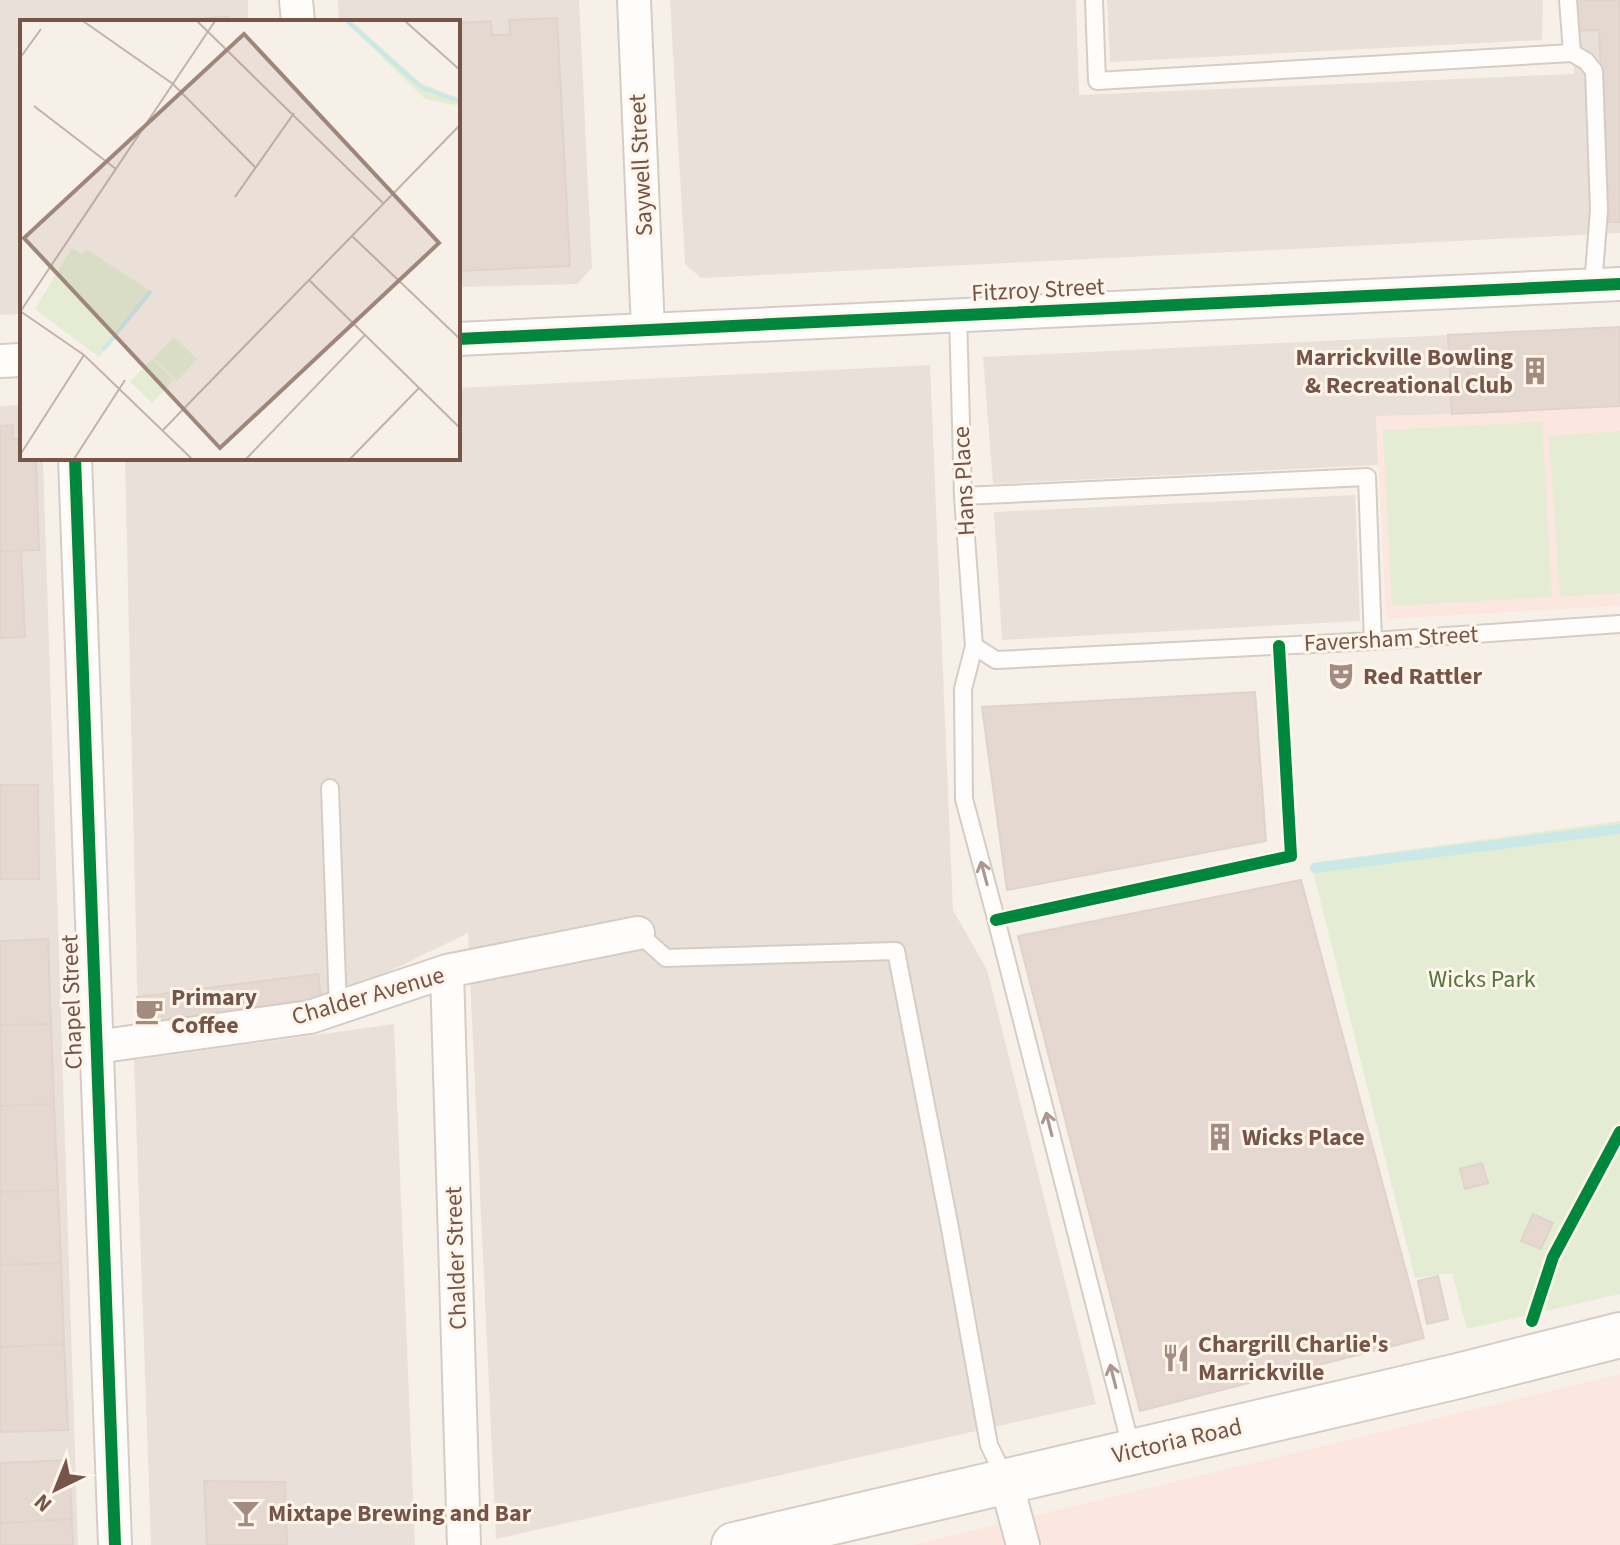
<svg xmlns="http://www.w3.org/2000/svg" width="1620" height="1545" font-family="'Source Sans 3',sans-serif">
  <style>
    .commercial { fill: #fbe7df }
    .industrial { fill: #eae0da }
    .green { fill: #e4edd3 }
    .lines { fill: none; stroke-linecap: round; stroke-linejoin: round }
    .stream { stroke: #cae8e8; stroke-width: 10 }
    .building { fill: #e4d8d0; stroke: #e0d3cb; stroke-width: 2 }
    .service-casing { stroke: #d6ccc6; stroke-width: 20 }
    .minor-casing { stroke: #d6ccc6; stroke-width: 36 }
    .secondary-casing { stroke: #d6ccc6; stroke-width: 48 }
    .service { stroke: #fefdfc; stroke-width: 16 }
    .minor { stroke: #fefdfc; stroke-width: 32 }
    .secondary { stroke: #fefdfc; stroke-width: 44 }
    .cycleway-casing { stroke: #fff5ea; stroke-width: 17 }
    .cycleway { stroke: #00873e; stroke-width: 12 }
    .oneway { stroke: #ac9890 }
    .labels { text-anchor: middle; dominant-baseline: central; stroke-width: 6; stroke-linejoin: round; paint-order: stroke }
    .street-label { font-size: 24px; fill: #765548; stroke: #fff5ea }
    .poi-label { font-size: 24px; font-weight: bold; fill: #765548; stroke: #fff5ea; text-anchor: start }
    .park-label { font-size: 24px; fill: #52763c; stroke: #fff5ea }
    .inset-river { fill: none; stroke: #cae8e8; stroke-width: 4 }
    .inset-road { fill: none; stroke: #c3b2a9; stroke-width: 2 }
    .view { fill: #9e867a; fill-opacity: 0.15; stroke: #9e867a; stroke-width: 4 }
    .inset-edge { fill: none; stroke: #765548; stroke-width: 4 }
  </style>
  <rect width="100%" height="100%" fill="#f7f0e9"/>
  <path class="commercial" d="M1620,327V606L1386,619L1376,415L1452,414L1448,335Z
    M1620,1374V1545H913Z"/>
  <path class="industrial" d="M0,0H248V22H22V314L0,315Z
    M338,0H579L592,268L577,284L458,287V22H339Z
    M670,0H1076L1079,95L1574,74L1572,0H1620V233L701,278L685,264Z
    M1107,0H1543L1542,40L1110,62Z
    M1448,335L1452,414L1376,416L1378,465L993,484L983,357Z
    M930,365L953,910L987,970L1096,1404L496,1539L468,933L322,1004L138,1027L125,458H458V388Z
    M22,405V458H43L78,1545H0V406Z
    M1355,495L1360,621L1002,640L994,512Z
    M394,1024L415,1545H151L134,1060Z"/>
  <path class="green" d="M1542,422L1552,597L1392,606L1383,430Z
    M1620,431V593L1560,597L1549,436Z
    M1620,821V1294L1467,1329L1452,1273L1415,1278L1311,863Z"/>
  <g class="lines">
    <path class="stream" d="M1315,868L1620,829"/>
  </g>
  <path class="building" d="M1575,0H1620V222H1609L1599,30L1577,31Z
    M228,17V22H129Z
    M557,18L570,266L458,271V23L491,21L492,35H510L509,20Z
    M1620,327V406L1452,414L1448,335Z
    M13,425V439H22V458H36L39,550L0,551V426Z
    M21,550L25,637L0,638V551Z
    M1255,692L1266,841L1007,890L982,707Z
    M0,785H38L39,879H0Z
    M1301,880L1424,1338L1140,1411L1018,936Z
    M48,939L51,1024L0,1025V941Z
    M318,974L322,1004L138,1027L137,997Z
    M51,1024L54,1104L0,1106V1025Z
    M54,1104L58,1190L0,1192V1106Z
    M1482,1163L1488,1183L1465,1189L1460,1169Z
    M58,1190L61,1263L0,1265V1192Z
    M1533,1214L1553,1223L1541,1249L1521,1241Z
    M61,1263L64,1344L0,1347V1265Z
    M1438,1276L1448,1319L1427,1324L1418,1281Z
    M64,1344L68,1430L0,1432V1347Z
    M69,1460L72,1519L0,1523V1463Z
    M204,1481L285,1482L287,1545H207Z
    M72,1519L73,1545H0V1523Z"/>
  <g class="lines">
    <defs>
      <path id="service" d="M1094,0L1097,81L1572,53L1586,61L1594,71L1599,210L1593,286
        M1568,0L1572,53
        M958,316L963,496L974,646L963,689L964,799L994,911L1132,1451
        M963,496L1367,477L1373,641
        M974,646L996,660L1373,641L1620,624
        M330,788L338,1009
        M638,933L666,958L896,951L949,1223L989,1445L1006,1480"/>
      <path id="minor" d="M296,0L298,22
        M634,0L648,330
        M458,339L1620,284
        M0,361L22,360
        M75,458L115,1545
        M447,971L464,1545
        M96,1047L310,1017L447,971L638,933
        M1006,1482L1023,1545"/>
      <path id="secondary" d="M734,1545L1458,1376L1620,1335"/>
    </defs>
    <use href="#service" class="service-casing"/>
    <use href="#minor" class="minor-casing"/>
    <use href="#secondary" class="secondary-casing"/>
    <use href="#service" class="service"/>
    <use href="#minor" class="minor"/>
    <use href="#secondary" class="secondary"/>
    <defs>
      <path id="cycleway" d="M458,339L1620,284
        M75,458L115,1545
        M996,920L1291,856L1279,646
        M1532,1321L1553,1257L1620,1132"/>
    </defs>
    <use href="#cycleway" class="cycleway-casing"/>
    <use href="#cycleway" class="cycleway"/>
  </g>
  <defs><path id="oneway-shaft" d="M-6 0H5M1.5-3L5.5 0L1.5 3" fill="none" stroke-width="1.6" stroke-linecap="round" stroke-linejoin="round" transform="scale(2)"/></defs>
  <g class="oneway">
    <use href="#oneway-shaft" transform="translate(984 873) rotate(-105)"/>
    <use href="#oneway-shaft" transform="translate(1049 1124) rotate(-104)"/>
    <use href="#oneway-shaft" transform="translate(1113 1376) rotate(-104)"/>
  </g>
  <defs>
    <symbol id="building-bare" viewBox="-9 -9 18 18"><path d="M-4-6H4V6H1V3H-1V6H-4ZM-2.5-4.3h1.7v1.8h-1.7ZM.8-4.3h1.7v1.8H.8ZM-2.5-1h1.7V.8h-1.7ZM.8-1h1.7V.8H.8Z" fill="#a38b80" stroke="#fff5ea" stroke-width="2.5" paint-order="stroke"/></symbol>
    <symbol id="theatre-bare" viewBox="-9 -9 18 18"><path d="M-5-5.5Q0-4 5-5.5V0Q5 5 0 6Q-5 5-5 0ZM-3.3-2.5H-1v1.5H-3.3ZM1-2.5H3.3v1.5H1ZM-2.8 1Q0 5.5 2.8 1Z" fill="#a38b80" stroke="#fff5ea" stroke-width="2.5" paint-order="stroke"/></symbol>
    <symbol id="cafe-bare" viewBox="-9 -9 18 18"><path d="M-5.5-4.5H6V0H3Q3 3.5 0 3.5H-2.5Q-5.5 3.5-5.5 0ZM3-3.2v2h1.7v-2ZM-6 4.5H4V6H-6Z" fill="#a38b80" stroke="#fff5ea" stroke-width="2.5" paint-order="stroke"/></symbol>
    <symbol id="restaurant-bare" viewBox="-9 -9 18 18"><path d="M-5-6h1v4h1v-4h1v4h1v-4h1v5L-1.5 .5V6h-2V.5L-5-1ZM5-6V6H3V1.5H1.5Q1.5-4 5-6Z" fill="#a38b80" stroke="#fff5ea" stroke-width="2.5" paint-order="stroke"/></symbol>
    <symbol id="bar-bare" viewBox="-9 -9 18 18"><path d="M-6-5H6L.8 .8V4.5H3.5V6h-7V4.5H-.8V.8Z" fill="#a38b80" stroke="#fff5ea" stroke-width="2.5" paint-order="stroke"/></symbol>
  </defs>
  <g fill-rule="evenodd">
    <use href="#building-bare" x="1515" y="351" width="40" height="40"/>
    <use href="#theatre-bare" x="1321" y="656" width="40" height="40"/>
    <use href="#cafe-bare" x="129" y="991" width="40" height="40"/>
    <use href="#building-bare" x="1200" y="1117" width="40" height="40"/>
    <use href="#restaurant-bare" x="1156" y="1338" width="40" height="40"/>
    <use href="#bar-bare" x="226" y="1493" width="40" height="40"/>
  </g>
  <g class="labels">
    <g class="street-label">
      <text transform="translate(641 165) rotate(-93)">Saywell Street</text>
      <text transform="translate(1038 290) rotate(-3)">Fitzroy Street</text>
      <text transform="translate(964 481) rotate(-93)">Hans Place</text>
      <text transform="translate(1391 639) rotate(-3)">Faversham Street</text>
      <text transform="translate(368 996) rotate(-16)">Chalder Avenue</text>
      <text transform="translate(72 1002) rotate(-92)">Chapel Street</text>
      <text transform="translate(456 1258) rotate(-92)">Chalder Street</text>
      <text transform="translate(1177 1441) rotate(-13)">Victoria Road</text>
    </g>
    <g class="poi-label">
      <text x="1513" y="357" text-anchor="end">Marrickville Bowling<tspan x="1513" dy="28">&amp; Recreational Club</tspan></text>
      <text x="1363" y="676">Red Rattler</text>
      <text x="171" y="997">Primary<tspan x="171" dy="28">Coffee</tspan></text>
      <text x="1242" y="1137">Wicks Place</text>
      <text x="1198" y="1344">Chargrill Charlie's<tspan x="1198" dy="28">Marrickville</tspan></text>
      <text x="268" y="1513">Mixtape Brewing and Bar</text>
    </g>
    <g class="park-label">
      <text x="1482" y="979">Wicks Park</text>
    </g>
  </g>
  <g transform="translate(20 20)">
    <rect width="440" height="440" fill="#f7f0e9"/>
    <path d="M325,1H332L401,63L440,79V86L405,79ZM52,228L61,234L66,229L132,272L79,337L15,289ZM154,317L177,339L157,361L133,338ZM132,339L154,360L132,383L110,362Z" fill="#e4edd3"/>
    <path class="inset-river" d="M327,1L402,68L440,81M83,330L131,271"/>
    <path class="inset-road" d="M63,1L153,64L236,148M177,1L364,184M385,1L440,50M0,38L21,9M14,86L96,149M215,177L274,93M332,216L440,319M289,260L440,408M0,291L64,335L172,439M0,292L195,1M142,411L440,105M0,435L64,335M54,439L105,360M226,439L345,315M330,439L399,368"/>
    <path class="view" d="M224,14L419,223L200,428L4,218Z"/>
    <rect width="440" height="440" class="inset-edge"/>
  </g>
  <g transform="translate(56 1489) rotate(223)" stroke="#fff5ea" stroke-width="6" paint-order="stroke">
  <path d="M0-6L14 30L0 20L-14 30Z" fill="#765548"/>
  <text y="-12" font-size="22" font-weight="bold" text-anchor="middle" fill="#765548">N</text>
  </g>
</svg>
